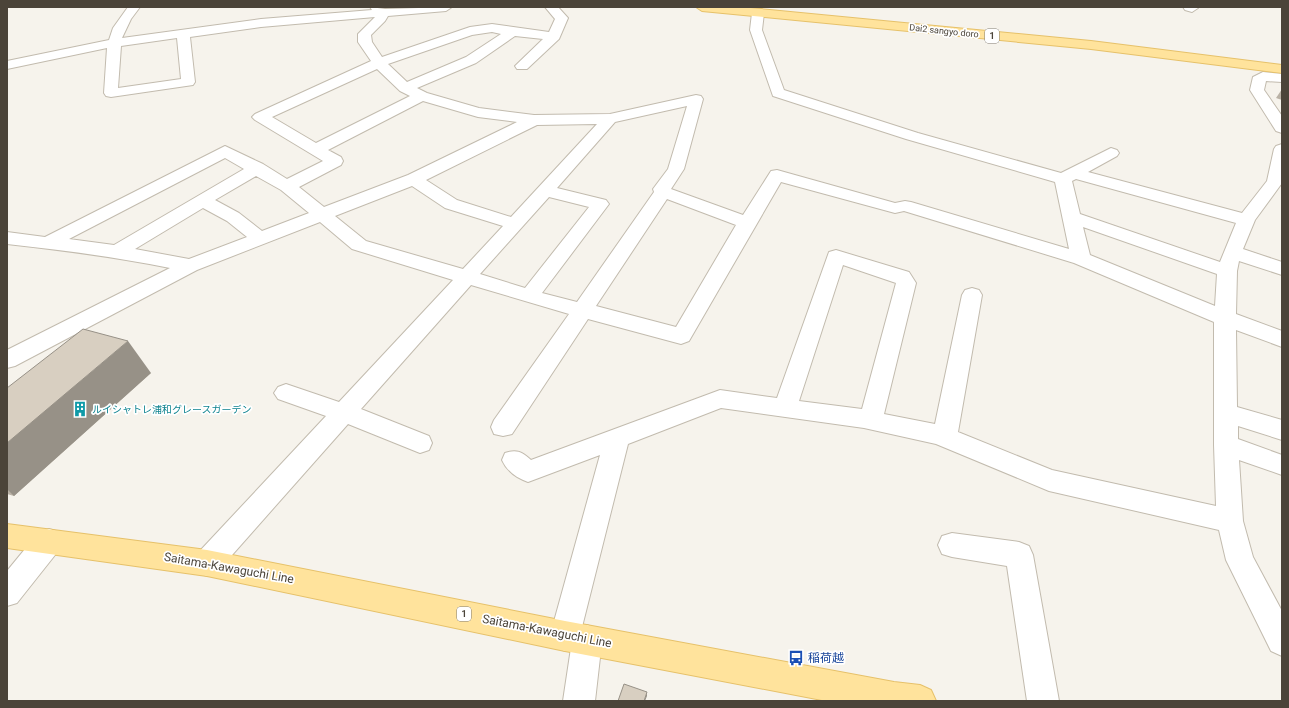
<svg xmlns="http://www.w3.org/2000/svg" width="1289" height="708" font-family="Roboto,'Noto Sans JP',sans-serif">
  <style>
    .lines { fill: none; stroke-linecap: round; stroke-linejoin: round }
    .minor-casing { stroke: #c2bbae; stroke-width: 2 }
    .major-casing { stroke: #e6c16a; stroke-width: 2 }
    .minor { fill: #fff; fill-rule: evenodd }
    .major { fill: #ffe39c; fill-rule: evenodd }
    .wall { fill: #bab2a6 }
    .shaded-wall { fill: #979187 }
    .building { fill: #d8cfc1; stroke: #979187 }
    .labels { text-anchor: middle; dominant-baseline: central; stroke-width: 3.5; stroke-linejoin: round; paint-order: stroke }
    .far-street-label { font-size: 9px; fill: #4b4439; stroke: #fff }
    .shield { fill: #fff; stroke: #817c74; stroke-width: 1 }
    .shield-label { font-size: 9px; font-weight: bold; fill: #4b4439 }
    .culture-label { font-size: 10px; fill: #0d838f; stroke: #fff; text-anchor: start }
    .near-street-label { font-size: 12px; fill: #4b4439; stroke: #fff }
    .near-transit-label { font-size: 12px; fill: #164399; stroke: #fff; text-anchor: start }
  </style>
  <rect width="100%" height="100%" fill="#f6f3ec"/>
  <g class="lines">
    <defs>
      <path id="minor" d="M128,7H140L131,19L122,38L261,19L372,10L370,7L385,9L452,7L446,11L388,16L385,21L371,35L372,42L382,57L470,27L492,24L549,32L555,19L545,7H558L568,18L559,39L527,69H517L515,66L543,39L515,36L476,63L417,88L427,93L479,108L534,115L610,114L696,95L701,96L703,99L684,169L671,189L743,215L771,171L777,170L895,203L905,201L911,202L1069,249L1055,182L906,139L773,96L750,30L752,13L758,9L764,13L762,30L784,90L918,133L1061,173L1111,148L1117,150L1119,153L1117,156L1088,172L1242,213L1267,181L1274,149L1276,146L1282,144V183L1255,220L1243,249L1282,262V275L1239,261L1237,271L1236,314L1282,331V347L1236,330L1237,407L1282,420V440L1238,426V439L1282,455V475L1239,460L1243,521L1253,557L1282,611V656L1271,651L1226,560L1219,530L1049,491L936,444L864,428L721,408L628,444L582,627L587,625L598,630L602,640L595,701H563L571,648L565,651L554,646L550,636L600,455L528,482C516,478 507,471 502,460L505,453C517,449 522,452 531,460L720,390L777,398L829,252L836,250L909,272L916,283L884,414L935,424L962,295L965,290L972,288L979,290L982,295L958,432L1052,470L1216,506L1214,445V322L1074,263L904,211L895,213L781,182L689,341L681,344L588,319L512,434L503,436L494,434L491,427L494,420L569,314L471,285L361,409L429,436L432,443L429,450L420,453L348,424L217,572L207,576L197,572L193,563L197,554L326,416L278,399L274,393L278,387L286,384L339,402L453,280L352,249L320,222L197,270L15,366L7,368V350L170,268C116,257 61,250 7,244V232L45,237L225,146L263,164L287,179L323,161L255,120L252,117L255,114L371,61L358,42V34L375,17L261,27L190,37L195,82L193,85L111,97L106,96L104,93L107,48L7,69V61L109,40L113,28ZM492,32L501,34L466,57L407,82L388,64L472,35ZM177,38L181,79L118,88L121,46ZM377,69L400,91L410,96L316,143L272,117ZM423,101L478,117L517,122L408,175L324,207L299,187L341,165L343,161L341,157L328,150ZM687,106L668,169L653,189L654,192L577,302L542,293L609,204L606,200L557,188L615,122ZM597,124L511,217L457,200L426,180L537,125ZM225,158L244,169L114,245L69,239ZM256,176L281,190L309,213L262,231L239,213L215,200ZM1076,179L1236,223L1220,262L1080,214L1072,181ZM412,186L445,208L503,226L463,269L366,241L335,216ZM549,197L589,207L525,288L480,274ZM667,199L736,225L676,327L596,306ZM203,208L227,221L247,237L189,259L135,249ZM1083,227L1217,274L1215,306L1090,255ZM843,265L896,283L862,409L799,401Z
        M1183,7H1197L1198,8L1192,12L1185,10Z
        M1263,72L1282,74V82L1266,81L1264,90L1282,116V133L1276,131L1250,90L1253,77Z
        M49,529L59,532L63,541L59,550L17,603L7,606V571L39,532Z
        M952,533L1019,542L1029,546L1033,555L1059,701H1027L1007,566L952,557L942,554L938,545L942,536Z"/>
      <path id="major" d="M696,7H740L1091,41L1282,65V73L1091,49L702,11Z
        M7,524L207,550L565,621L894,682L920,685L931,690L936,701H827L565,651L207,576L7,548Z"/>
    </defs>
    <use href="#minor" class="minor-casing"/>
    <use href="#major" class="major-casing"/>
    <use href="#minor" class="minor"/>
    <use href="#major" class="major"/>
  </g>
  <path class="wall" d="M1282,89V100L1276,98Z
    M151,373L14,496L7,494V388Z"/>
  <path class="shaded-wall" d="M128,341L151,373L14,496L7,489V443Z
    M647,692V696L645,701H644Z"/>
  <path class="building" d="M83,329L128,341L7,443V388Z
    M624,684L647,692L644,701H618Z"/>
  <defs>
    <symbol id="building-bare" viewBox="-9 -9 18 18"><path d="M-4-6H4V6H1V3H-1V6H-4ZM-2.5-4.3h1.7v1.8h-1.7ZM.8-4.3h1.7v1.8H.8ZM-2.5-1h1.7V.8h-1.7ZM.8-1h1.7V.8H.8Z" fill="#0f9aa8" stroke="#fff" stroke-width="2.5" paint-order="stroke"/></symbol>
    <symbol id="bus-bare" viewBox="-9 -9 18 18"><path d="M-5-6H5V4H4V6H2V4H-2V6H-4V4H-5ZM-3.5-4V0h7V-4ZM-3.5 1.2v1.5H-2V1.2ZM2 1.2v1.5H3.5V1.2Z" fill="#1a4fb4" stroke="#fff" stroke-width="2.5" paint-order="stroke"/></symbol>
  </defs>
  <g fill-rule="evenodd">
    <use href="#building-bare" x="69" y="398" width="22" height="22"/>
    <use href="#bus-bare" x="785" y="647" width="22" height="22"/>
  </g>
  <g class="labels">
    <g class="far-street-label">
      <text transform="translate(944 31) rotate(6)">Dai2 sangyo doro</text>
    </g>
    <g class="shield">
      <rect x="985" y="29" width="14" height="14" rx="3"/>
      <rect x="457" y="607" width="14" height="14" rx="3"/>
    </g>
    <g class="shield-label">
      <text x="992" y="36">1</text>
      <text x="464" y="614">1</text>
    </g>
    <g class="culture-label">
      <text x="92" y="409">ルイシャトレ浦和グレースガーデン</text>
    </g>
    <g class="near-street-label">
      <text transform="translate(229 568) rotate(10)">Saitama-Kawaguchi Line</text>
      <text transform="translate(547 631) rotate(11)">Saitama-Kawaguchi Line</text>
    </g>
    <g class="near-transit-label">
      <text x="808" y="658">稲荷越</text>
    </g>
  </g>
  <rect width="1289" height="708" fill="none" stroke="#4b4439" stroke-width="16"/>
</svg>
